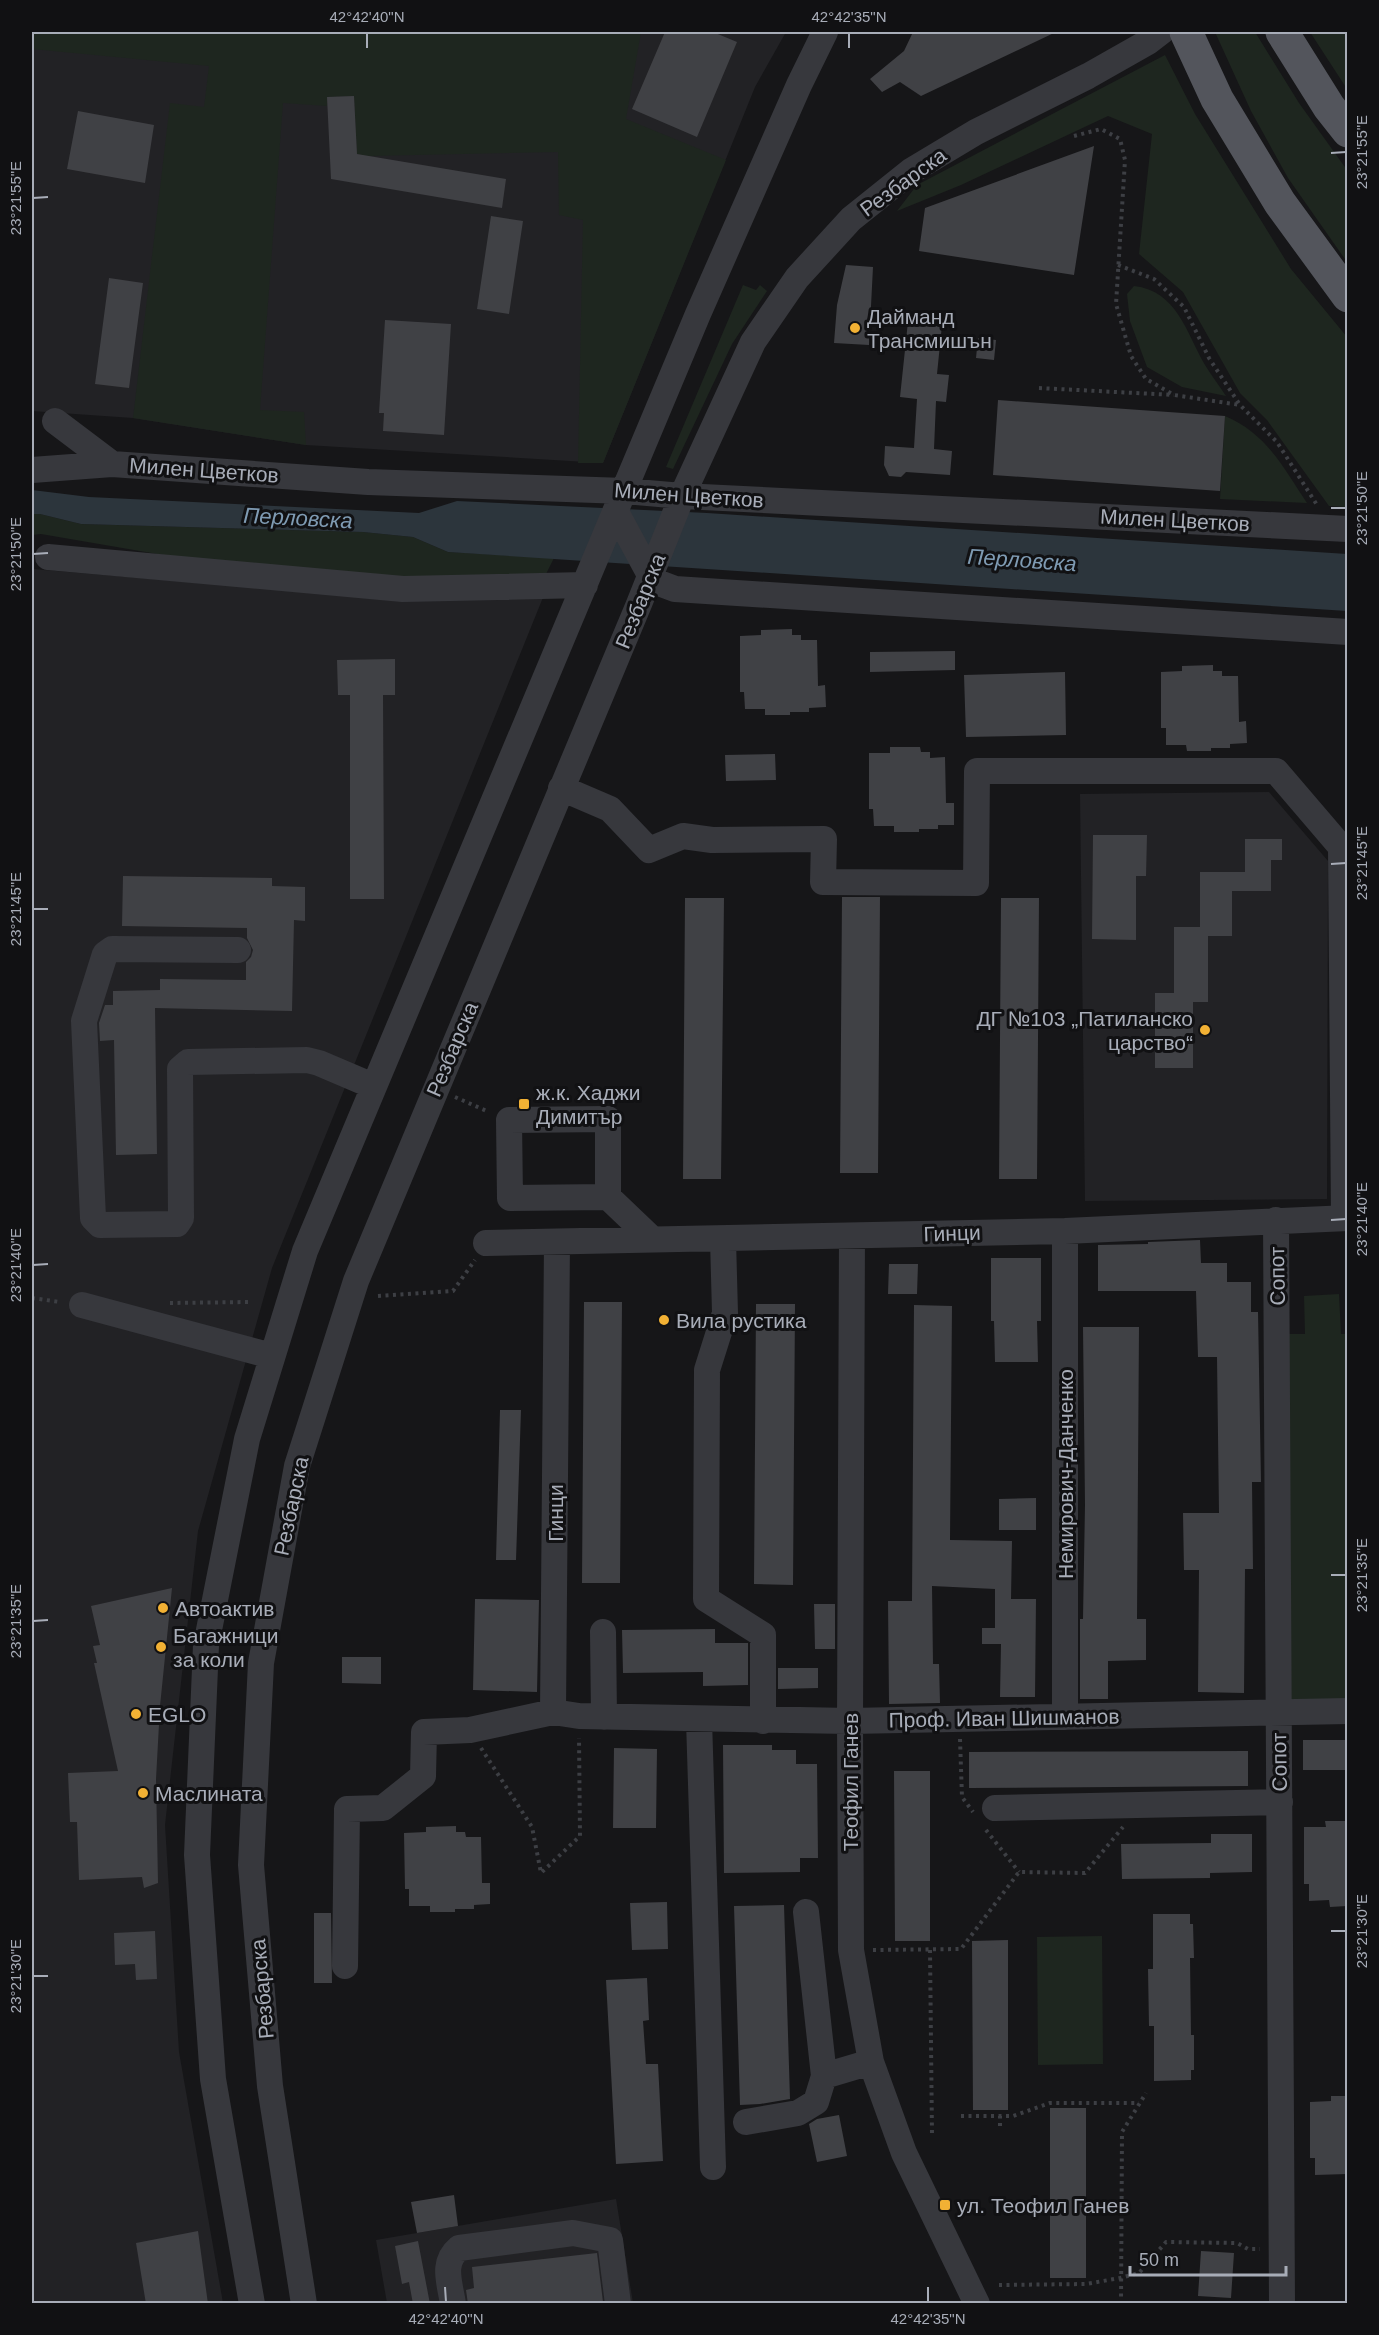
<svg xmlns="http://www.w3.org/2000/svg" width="1379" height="2335" font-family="Helvetica,sans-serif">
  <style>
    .built { fill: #222225 }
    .green { fill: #1e261f }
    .water { fill: #2c353c }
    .building { fill: #404145 }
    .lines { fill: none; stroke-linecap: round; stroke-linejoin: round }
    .path { stroke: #3d3f44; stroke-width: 4; stroke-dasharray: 3 4.5; stroke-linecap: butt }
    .minor { stroke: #37383d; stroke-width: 26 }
    .major { stroke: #53555c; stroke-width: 33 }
    .ticks { fill: none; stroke: #a8adb8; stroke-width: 2 }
    .poi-dot { fill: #f2b134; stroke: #111113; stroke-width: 2 }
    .labels { text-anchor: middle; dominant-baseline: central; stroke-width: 6; stroke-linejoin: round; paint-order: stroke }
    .street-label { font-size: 21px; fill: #a8adb8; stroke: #111113 }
    .poi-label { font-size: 21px; fill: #a8adb8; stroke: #111113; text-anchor: start }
    .water-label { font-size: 22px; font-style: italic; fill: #7f9bb3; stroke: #111113 }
    .neatline { fill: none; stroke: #a8adb8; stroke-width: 2 }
    .ticks-label { font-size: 15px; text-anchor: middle; fill: #a8adb8 }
  </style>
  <rect width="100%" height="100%" fill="#161618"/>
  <path class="built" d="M32,32H786L755,87L603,463L306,445L133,418L32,411Z
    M32,569L396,599L544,595L272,1268L198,1531L165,1825L179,2052L223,2303H32Z
    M1269,792L1328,861L1327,1199L1085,1201L1080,794Z
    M616,2199L633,2303H387L376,2240Z"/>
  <path class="green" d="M32,32H641L626,119L726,160L603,463H578L583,220L559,215L558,152L368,156L357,154L354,96L327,97V106L283,103L260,410L304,412L306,445L133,418L170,103L204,107L209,66L32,49Z
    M1215,32H1255L1299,103L1347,170V262L1288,178L1251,111Z
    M1310,32H1347V89Z
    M1165,55L1195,114L1291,269L1347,337V507L1329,506L1267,420L1240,393L1183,292L1139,254L1152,134L1108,116L961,185L897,211L917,185Z
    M743,285L756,290L760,285L767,291L732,344L673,469L666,467Z
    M1134,286C1177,291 1186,332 1205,365C1211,375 1219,385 1226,396L1182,387L1147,367L1130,321L1127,294Z
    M1225,416C1267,434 1283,467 1307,503L1220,499Z
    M32,514H40L81,524L363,532L413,537L448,552L554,558L544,578L394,580L198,561L41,534L32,535Z
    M1339,1294L1341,1334H1348L1347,1711L1278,1713L1277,1334H1305L1304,1296Z
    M1102,1936L1103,2064L1038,2065L1037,1937Z"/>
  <path class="water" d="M32,490L89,497L419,513L457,501L707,513L1347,554V611L448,552L413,537L363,532L81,524L40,514H32Z"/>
  <path class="building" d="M665,32H713L737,42L697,137L632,109Z
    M913,32H1056L921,96L900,82L882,92L870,79L904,51Z
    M354,96L357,154L506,179L502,208L331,179L327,97Z
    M78,111L154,125L145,183L67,169Z
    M1094,146L1074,275L919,251L925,208Z
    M491,216L523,221L509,314L477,309Z
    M846,265L873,267L869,345L834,343L837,305Z
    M109,278L143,283L129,388L95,384Z
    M909,312L943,315L937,374L949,375L946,402L936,401L934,449L952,451L950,475L906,472L901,477L889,476L884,465L885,446L914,448L917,399L900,397Z
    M385,320L451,324L444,435L383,431L384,413H379Z
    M978,338L996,340L994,360L976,358Z
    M998,400L1225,416L1220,491L993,475Z
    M792,629V635H801V640H817L818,686L825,685L826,707L809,708V712H790V715H765V709H745L744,692H740V636L761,635V630Z
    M955,651V670L870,672V652Z
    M395,659V695H383L384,899H350V695H338L337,660Z
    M1213,665V671H1222V676H1238L1239,722L1246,721L1247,743L1230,744V748H1211V751H1187L1186,745H1166V728H1161V672L1182,671V666Z
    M1065,672L1066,735L966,737L964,675Z
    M890,747H920L921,752H930V758L945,757L946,803H954V825H938V829H919V832H894V826H874L873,809H869V753H890Z
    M775,754L776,780L726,781L725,755Z
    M1093,835H1147L1146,876H1136V940L1092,939Z
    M1245,839H1282V860H1271V891H1232V936H1208V1002H1193V1068H1155V993H1174V927H1200V872H1245Z
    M123,876L272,878V886L305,887V921L294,920L292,1011L155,1008L157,1154L116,1155L114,1040L100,1041L99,1023L105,1005H113V991L160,990V979L246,980V962L251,957L253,950L247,938V928L122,926Z
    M842,897H880L878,1173H840Z
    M685,898H724L721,1179H683Z
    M1001,898H1039L1037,1179H999Z
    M1200,1240L1201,1263H1227V1282H1251V1312H1258L1261,1482H1252L1253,1569H1245L1244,1693L1198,1692L1199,1570H1184L1183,1513H1219L1217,1357H1198L1196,1291H1098V1245L1148,1244V1242Z
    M991,1258H1041V1321H1037L1038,1362H995L994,1321H991Z
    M889,1264H918L917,1294H888Z
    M584,1302H622L620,1583H582Z
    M756,1304H795L793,1585L754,1584Z
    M914,1305L952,1306L950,1540L1012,1541L1011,1599H1036L1035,1697H1000L1001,1644H982V1628H995V1589L932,1586L933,1664H939L940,1703L889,1704L888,1601H912Z
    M1083,1327H1139L1137,1619H1146V1660L1108,1661V1699H1080V1619H1083L1085,1505Z
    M500,1410H521L516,1560H496Z
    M1036,1498V1530H999V1499Z
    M172,1588L160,1706L156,1779L158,1883L144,1888L142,1877L79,1880L77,1822H70L68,1773L118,1771L94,1663H97L93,1646L100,1645L91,1606Z
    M475,1599L539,1600L537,1692L473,1690Z
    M814,1604H835V1649H815Z
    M715,1629V1643H748V1685L703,1686V1672L623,1673L622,1630Z
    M342,1657H381V1684L342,1683Z
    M778,1668H818V1688L778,1689Z
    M1303,1740H1347V1770H1303Z
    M723,1745H772V1750H796V1764H817L818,1858H800V1872L724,1873Z
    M614,1748L657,1749L656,1828H613Z
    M1248,1751V1786L969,1788V1752Z
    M894,1771H930V1941H895Z
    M1325,1821H1347V1906L1330,1907L1329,1900L1309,1901V1884H1304V1827H1326Z
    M456,1826V1832H465L466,1837H481L482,1883H490V1904L474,1905V1909H455V1912H430V1906H409V1889H405L404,1833L426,1832V1827Z
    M1211,1834H1252V1872L1210,1873V1878L1122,1879L1121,1844L1211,1843Z
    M667,1902L668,1949L632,1950L630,1903Z
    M784,1905L790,2099L760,2104L740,2105L734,1906Z
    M314,1913H331L332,1983H314Z
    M1153,1914H1190V1924H1193L1194,1958H1190L1191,2035H1194V2070H1191V2080L1154,2081V2026H1149L1148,1969H1153Z
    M155,1931L157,1979L136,1980L135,1964L115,1965L114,1933Z
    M1008,1940V2110H973L972,1941Z
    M647,1978L649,2020L643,2021L646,2064H658L663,2161L616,2164L606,1980Z
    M1331,2096H1347V2174L1315,2175V2158H1310V2102L1331,2101Z
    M1050,2108H1086V2278H1050Z
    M839,2115L847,2156L817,2162L809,2124L817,2119Z
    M454,2195L458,2226L417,2233L411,2202Z
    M198,2231L208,2304H146L136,2243Z
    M418,2241L430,2304H413L409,2282L402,2284L395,2246Z
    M1201,2251L1234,2253L1231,2298L1198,2296Z
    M597,2253L603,2302L468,2304L466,2290L474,2288L472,2267Z"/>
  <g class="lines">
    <path class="path" d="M1074,136L1101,129L1120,139L1125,160L1116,304L1131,356L1146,379L1174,395L1240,405
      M1118,265L1154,279L1184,307L1209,358L1240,405L1277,442L1317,505
      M1039,388L1174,395
      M455,1097L489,1112
      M378,1296L453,1291L475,1260
      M32,1298L60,1302
      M170,1303L249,1302
      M960,1739L962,1797L973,1812
      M481,1748L532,1827L541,1873L580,1836L579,1738
      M986,1830L1019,1872
      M873,1950L961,1949L1019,1872L1085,1873L1123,1827
      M930,1950L932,2135
      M961,2116H1013L1050,2103H1139
      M1000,2126V2116
      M999,2285L1086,2284L1120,2278L1139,2273L1166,2242L1237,2243L1248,2249H1260
      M1121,2304L1122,2132L1146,2093"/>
    <path class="minor" d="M55,421L112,464
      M32,470L112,464L368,482L625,491L682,496L1348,529
      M616,512L650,575L659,583L675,589L1348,632
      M48,557L403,589L585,585
      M561,788L610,809L649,850L683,836L712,840L824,839L823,882L976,883L977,771H1276L1341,847L1344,1218
      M238,950L112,949L105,954L84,1021L93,1218L100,1225L177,1224L181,1218L180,1069L188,1062L307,1060L319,1063L373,1086
      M608,1197V1119L509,1120L510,1198L608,1197L652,1239
      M1276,1220L1282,2304
      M1065,1231V1717
      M852,1236L850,1721L851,1950L871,2062L904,2153L977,2304
      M723,1239L725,1313L707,1370L706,1599L763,1635V1721
      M486,1243L1065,1231L1348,1218
      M82,1305L272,1356
      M603,1632L604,1717
      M553,1712L557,1242
      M699,1720L713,2167
      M995,1808L1280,1802
      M345,1966L347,1809L383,1808L423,1776L424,1732L470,1730L553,1712L579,1716L850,1721L1348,1711
      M824,2076L871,2062
      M746,2122L798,2113L816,2102L824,2076L806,1912
      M252,2304L213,2079L197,1855L206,1645L247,1439L305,1251L698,314L799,85L825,32
      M304,2304L270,2086L251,1865L261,1663L297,1466L356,1281L639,604L682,496L753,342L797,278L851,219L911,171L976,132L1088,76L1148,42L1161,32
      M453,2304C450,2283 441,2263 459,2248L573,2233L610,2240L618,2304"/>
    <path class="major" d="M1186,32L1217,99L1280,203L1348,296
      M1282,32L1329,107L1348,131"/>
  </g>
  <path class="ticks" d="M367,33V48M849,33V48M1331,153L1346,152M33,198L48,197M1331,508H1346M33,554L48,553M1331,864L1346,863M33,909H48M1331,1220L1346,1219M33,1265L48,1264M1331,1575H1346M33,1621L48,1620M1331,1931H1346M33,1976H48M445,2287L446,2302M928,2287V2302"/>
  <g class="poi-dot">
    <circle cx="855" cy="328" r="6"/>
    <circle cx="1205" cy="1030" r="6"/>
    <rect x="518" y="1098" width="12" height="12" rx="3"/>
    <circle cx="664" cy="1320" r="6"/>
    <circle cx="163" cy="1608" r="6"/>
    <circle cx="161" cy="1647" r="6"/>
    <circle cx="136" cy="1714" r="6"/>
    <circle cx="143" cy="1793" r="6"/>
    <rect x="939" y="2199" width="12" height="12" rx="3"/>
  </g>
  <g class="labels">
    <g class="street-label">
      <text transform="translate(903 182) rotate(-36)">Резбарска</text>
      <text transform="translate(204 470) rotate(4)">Милен Цветков</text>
      <text transform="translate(689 495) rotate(4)">Милен Цветков</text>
      <text transform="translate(1175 520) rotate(3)">Милен Цветков</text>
      <text transform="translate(640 601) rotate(-68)">Резбарска</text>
      <text transform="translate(452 1049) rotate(-67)">Резбарска</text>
      <text transform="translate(952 1233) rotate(-2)">Гинци</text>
      <text transform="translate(1277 1276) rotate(-91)">Сопот</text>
      <text transform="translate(1065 1474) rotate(-90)">Немирович-Данченко</text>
      <text transform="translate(291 1506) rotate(-78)">Резбарска</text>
      <text transform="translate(555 1513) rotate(-90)">Гинци</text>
      <text transform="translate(1004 1718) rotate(-1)">Проф. Иван Шишманов</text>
      <text transform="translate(1279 1762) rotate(-91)">Сопот</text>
      <text transform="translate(850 1782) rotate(-90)">Теофил Ганев</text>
      <text transform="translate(262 1989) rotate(-95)">Резбарска</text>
    </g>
    <g class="poi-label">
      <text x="867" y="316">Дайманд<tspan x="867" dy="24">Трансмишън</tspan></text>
      <text x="1193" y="1018" text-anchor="end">ДГ №103 „Патиланско<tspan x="1193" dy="24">царство“</tspan></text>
      <text x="536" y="1092">ж.к. Хаджи<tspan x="536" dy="24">Димитър</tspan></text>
      <text x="676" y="1320">Вила рустика</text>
      <text x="175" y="1608">Автоактив</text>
      <text x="173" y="1635">Багажници<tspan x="173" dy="24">за коли</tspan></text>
      <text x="148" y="1714">EGLO</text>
      <text x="155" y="1793">Маслината</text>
      <text x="957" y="2205">ул. Теофил Ганев</text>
    </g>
    <g class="water-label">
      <text transform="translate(298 518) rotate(3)">Перловска</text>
      <text transform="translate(1022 560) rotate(4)">Перловска</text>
    </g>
  </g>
  <rect width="1379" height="2335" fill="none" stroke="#111113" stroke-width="66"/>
  <path d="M1130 2266v9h156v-9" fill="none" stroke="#a8adb8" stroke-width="3"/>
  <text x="1139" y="2266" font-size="18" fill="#a8adb8" stroke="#111113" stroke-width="4.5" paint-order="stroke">50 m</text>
  <rect x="33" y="33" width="1313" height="2269" class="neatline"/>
  <g class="ticks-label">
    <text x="367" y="22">42°42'40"N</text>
    <text x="849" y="22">42°42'35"N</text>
    <text transform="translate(1362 152) rotate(-90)" y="5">23°21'55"E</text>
    <text transform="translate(16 198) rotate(-90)" y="5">23°21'55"E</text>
    <text transform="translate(1362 508) rotate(-90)" y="5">23°21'50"E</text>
    <text transform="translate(16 554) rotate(-90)" y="5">23°21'50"E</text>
    <text transform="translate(1362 863) rotate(-90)" y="5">23°21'45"E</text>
    <text transform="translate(16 909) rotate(-90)" y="5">23°21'45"E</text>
    <text transform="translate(1362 1219) rotate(-90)" y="5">23°21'40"E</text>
    <text transform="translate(16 1265) rotate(-90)" y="5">23°21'40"E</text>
    <text transform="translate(1362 1575) rotate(-90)" y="5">23°21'35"E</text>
    <text transform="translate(16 1621) rotate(-90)" y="5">23°21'35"E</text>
    <text transform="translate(1362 1931) rotate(-90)" y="5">23°21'30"E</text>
    <text transform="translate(16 1976) rotate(-90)" y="5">23°21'30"E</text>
    <text x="446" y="2324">42°42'40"N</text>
    <text x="928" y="2324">42°42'35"N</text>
  </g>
</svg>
